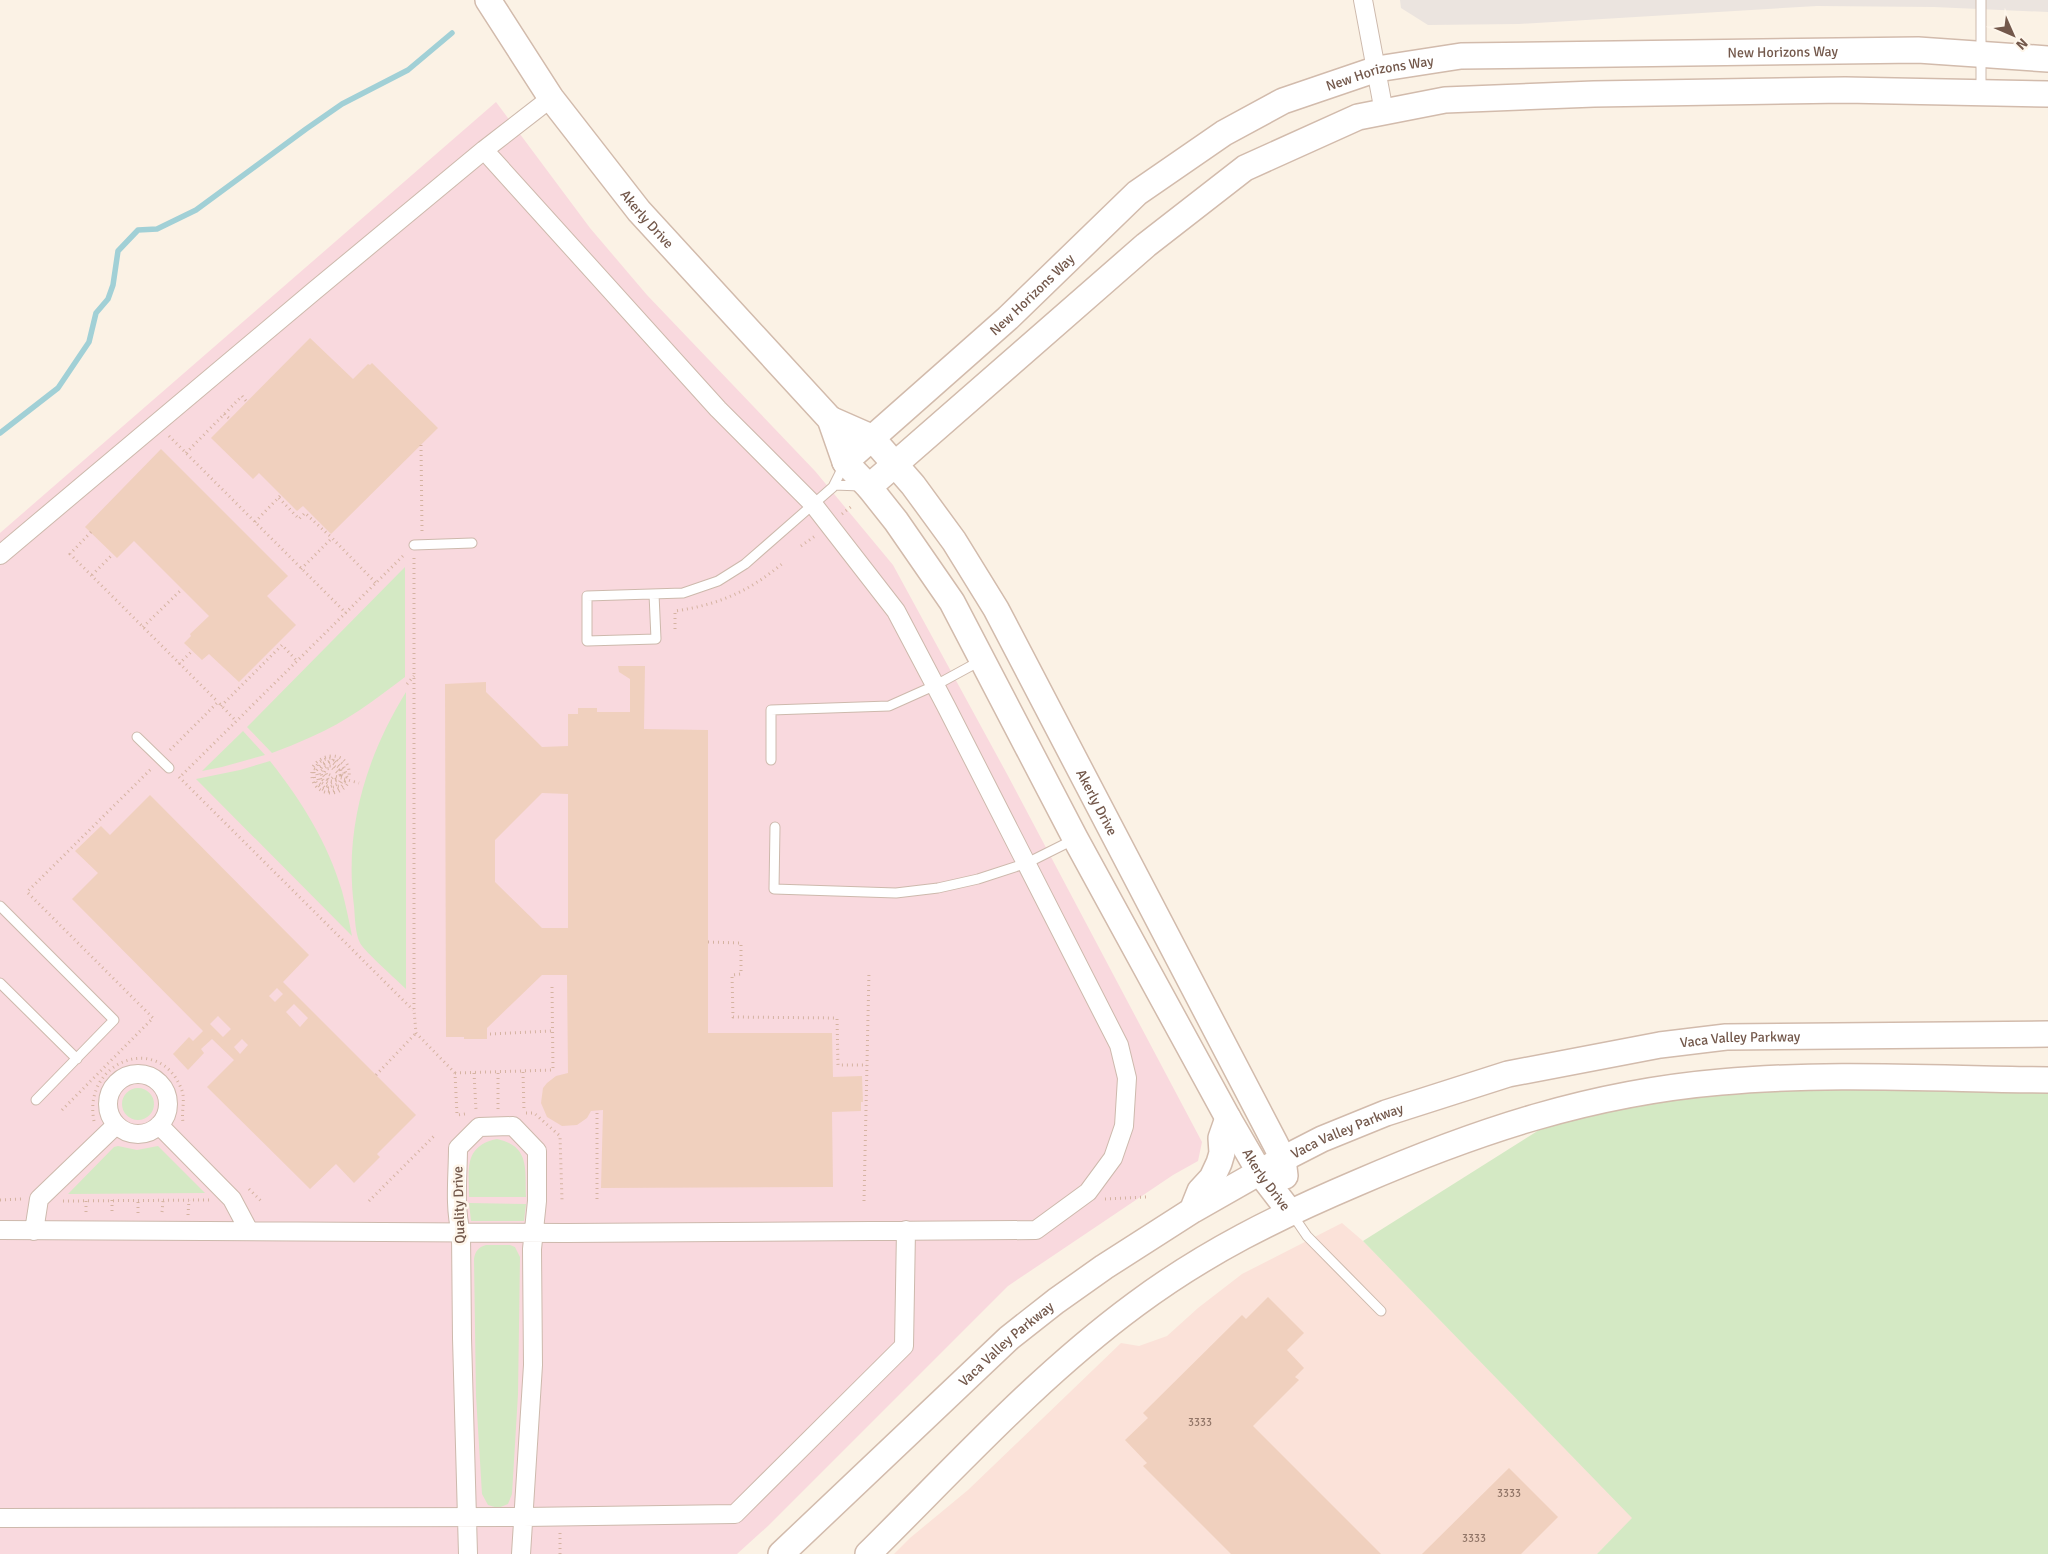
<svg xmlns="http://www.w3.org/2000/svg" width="2048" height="1554" font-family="Signika,sans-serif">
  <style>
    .commercial { fill: #fbe2d9 }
    .industrial { fill: #ebe4df }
    .medical { fill: #f9d9de }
    .green { fill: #d4e9c4 }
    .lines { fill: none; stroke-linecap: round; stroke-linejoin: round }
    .stream { stroke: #a1d0d6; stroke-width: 5.5 }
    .building { fill: #f0d0be; fill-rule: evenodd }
    .lane-casing { stroke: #cdb9ac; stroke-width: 11 }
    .street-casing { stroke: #cdb9ac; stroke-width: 20 }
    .secondary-casing { stroke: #d2bbac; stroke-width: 28 }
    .path { stroke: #d5b3a1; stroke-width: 3; stroke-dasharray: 1 4; stroke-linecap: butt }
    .lane { stroke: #fff; stroke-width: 9 }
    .street { stroke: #fff; stroke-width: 18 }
    .secondary { stroke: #fff; stroke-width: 25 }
    .labels { text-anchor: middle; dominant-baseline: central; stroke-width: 5; stroke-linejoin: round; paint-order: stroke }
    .number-label { font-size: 11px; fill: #927668 }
    .street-label { font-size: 14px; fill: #73584b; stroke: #fef6eb }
  </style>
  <rect width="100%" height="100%" fill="#fbf2e5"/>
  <path class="commercial" d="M1342,1223L1363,1241L1633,1518L1597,1554H894L910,1538L968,1490L1121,1343L1139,1346L1167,1336L1198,1308L1242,1274Z"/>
  <path class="industrial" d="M1400,0H2048V12L1934,7L1817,6L1519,24L1428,25L1401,8Z"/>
  <path class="medical" d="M496,102L590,228L647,295L815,471L893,565L1007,774L1202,1142L1198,1161L1173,1175L1008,1286L768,1526L737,1554H0V533Z"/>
  <path class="green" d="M405,567V677C376,699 346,722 311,737C298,743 285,748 272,753L247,727Z
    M406,692V989C398,981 364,951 360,943C355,933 355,917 354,906C344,829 366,757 406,692Z
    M243,731L265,755L222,767L202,771Z
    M270,761C301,800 328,843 342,891C346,906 349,921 352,936L196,779L240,770Z
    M1796,1077L2048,1080V1554H1597L1632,1518L1363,1241L1582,1103Z
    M122 1104a16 16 0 1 1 32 0a16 16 0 1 1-32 0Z
    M497,1139C530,1146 525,1169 526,1197H469C469,1170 463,1146 497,1139Z
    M118,1146L137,1150L158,1146L205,1193L68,1194L114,1147Z
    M469,1203L526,1204L524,1221H471Z
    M486,1245H510L515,1247L520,1257L518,1394L512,1494L508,1504L498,1508L488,1505L482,1494L476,1396L474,1259C475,1252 478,1247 486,1245Z"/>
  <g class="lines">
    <path class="stream" d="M0,433L58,388L89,342L96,313L108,299L113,285L118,251L138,230L157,229L196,210L306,129L342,104L408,70L452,33"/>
  </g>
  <path class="building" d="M310,338L353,379L368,364L370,365L372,363L438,428L331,534L303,506L297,511L259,473L253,479L211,438Z
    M161,449L288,576L267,596L296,625L239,682L209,654L202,660L184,643L191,636L190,634L209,616L134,541L117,558L85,527Z
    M618,666H645L644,729L708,730V1033H832L833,1077L862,1076L863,1102H861V1111L832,1112L833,1187L601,1188L603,1110L591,1111L587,1118L577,1125L562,1126L547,1117L541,1103L543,1088L547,1083L556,1076L568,1073L567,975H542L487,1028V1039H464V1037H446L445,684L486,682V692L542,747L568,746V714H578V708H597V712H630V679L619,672ZM542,793L568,794V928H542L495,882V840Z
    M150,795L309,955L283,982L416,1115L377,1154L380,1157L354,1183L336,1164L310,1189L207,1087L234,1060L212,1039L201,1049L204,1053L188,1070L173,1054L189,1037L193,1041L203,1031L72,899L98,873L75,851L101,826L110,835ZM277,988L283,994L275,1002L269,996ZM294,1004L308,1018L300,1027L286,1012ZM218,1016L231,1029L223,1037L210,1024ZM242,1039L248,1045L240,1054L234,1047Z
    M1268,1297L1304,1333L1287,1350L1304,1368L1295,1377L1299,1380L1253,1426L1381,1554H1231L1143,1466L1147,1463L1125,1440L1148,1418L1143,1413L1242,1315L1246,1319Z
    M1509,1468L1558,1517L1521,1554H1422Z"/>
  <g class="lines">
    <defs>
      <path id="lane" d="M1981,92V0
        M834,485L861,486
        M414,545L472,543
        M654,594L656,639L587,641V596L683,593L718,581L745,564L833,487L844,465
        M137,737L169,768
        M771,760V710L889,706L936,685L980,661
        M775,827L774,889L896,893L938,888L978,879L1027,863L1073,840
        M0,906L114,1020L36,1100
        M0,983L77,1059
        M1292,1214L1307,1236L1381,1311"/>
      <path id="street" d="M1363,0L1384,112
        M0,555L314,291L484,150L551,98
        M108 1104a30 30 0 1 1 60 0a30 30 0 1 1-60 0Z
        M159,1125L232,1199L249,1231
        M0,1230L566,1233L1036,1230L1088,1192L1113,1158L1124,1126L1127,1078L1119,1045L946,706L896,611L813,504L718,409L484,150
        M34,1231L39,1199L116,1125
        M0,1518L524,1517L735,1514L904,1346L906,1230
        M468,1554L462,1338L461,1233C454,1206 458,1176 458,1148L479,1127L513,1126L537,1151V1201L532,1249L533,1365L521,1554"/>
      <g id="secondary">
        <path id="s1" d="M488,0L551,98L639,211L830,419L845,462L869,487L896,521L952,602L1075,838L1228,1118L1260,1173L1290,1212"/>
        <path id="s2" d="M830,419L871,437L913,485L954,541L996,609L1275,1143L1283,1159L1285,1176"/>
        <path id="s3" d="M845,462L1008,318L1137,193L1224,133L1283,101L1377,69L1461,56L1918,50L2048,59"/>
        <path d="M869,487L1146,245L1245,168L1358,117L1445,100L1594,94L1845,90L2048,94"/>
        <path d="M1194,1206L1200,1191L1212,1178L1219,1163L1222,1153L1221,1138L1228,1118"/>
        <path id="s4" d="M781,1554L1009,1338L1056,1301L1104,1267L1193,1210L1283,1159L1322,1139L1386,1113L1508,1074L1660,1045L1726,1037L2048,1034"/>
        <path d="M868,1554C954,1469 1037,1377 1136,1304C1206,1252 1277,1217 1357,1183C1477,1131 1591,1093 1721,1082C1830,1072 1939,1079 2048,1080"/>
      </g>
    </defs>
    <use href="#lane" class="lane-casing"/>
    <use href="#street" class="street-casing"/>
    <use href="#secondary" class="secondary-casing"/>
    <path class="path" d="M224,414L230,419
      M169,436L346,613
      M421,445L422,531
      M186,453L242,396L247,402
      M279,498L299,519L305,513L332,538
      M842,514L852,506
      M255,522L281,495
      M91,532L70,554L218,702
      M801,546L815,536
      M414,558V1011L416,1033L455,1073L457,1115L465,1114
      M301,569L332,538L376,583
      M92,575L113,554
      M143,627L182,589
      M675,629V611C718,605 750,591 783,563
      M179,664L192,651
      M407,684L414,676
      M221,706L282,645L297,661
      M170,750L218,702L236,721
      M182,775L405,554
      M330,775L326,773L328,779H331L334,776L342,778L338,784L329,787L322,783L319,773H321L323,780L329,784L338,780L336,779L334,781H328L323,775L326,769L332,768L340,775L339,770L334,766H327L321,771L320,770L323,765L331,762L340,768L342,775L344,776V770L335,761L336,759L343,764L347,777H349C352,753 324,749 312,768L315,769C318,761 325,758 333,758V760L321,764L316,771L319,783L325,788L324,790C316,785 314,780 314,771H312C309,793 337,801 348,783L345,782C341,788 335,792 327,791L328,788L339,786L344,779L359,783
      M179,777L413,1010
      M708,942L741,943V974L732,975L733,1017L837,1018L838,1065H867
      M490,1034L551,1031
      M523,1072L524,1111
      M455,1073L553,1070L552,987
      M474,1073L476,1110
      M498,1073V1110
      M376,1075L416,1033
      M62,1110L153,1018L27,892L151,769
      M526,1113H534L560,1136L562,1200
      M94,1121C82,1062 158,1032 181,1088C186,1099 181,1111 183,1122
      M249,1189L261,1201
      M597,1199V1111
      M1105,1199L1147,1197
      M0,1200L22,1199
      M112,1200V1212
      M63,1201L209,1200
      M86,1201V1213
      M369,1201L435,1135
      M864,1201L869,971
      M162,1212L163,1201
      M138,1213V1201
      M188,1215L189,1200
      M560,1533V1554"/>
    <use href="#lane" class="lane"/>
    <use href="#street" class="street"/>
    <use href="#secondary" class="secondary"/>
  </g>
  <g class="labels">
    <g class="number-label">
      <text x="1200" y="1422">3333</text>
      <text x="1509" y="1493">3333</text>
      <text x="1474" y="1538">3333</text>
    </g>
    <g class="street-label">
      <text stroke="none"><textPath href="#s3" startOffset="1076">New Horizons Way</textPath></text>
      <text stroke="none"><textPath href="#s3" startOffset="671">New Horizons Way</textPath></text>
      <text stroke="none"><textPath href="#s1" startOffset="271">Akerly Drive</textPath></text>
      <text stroke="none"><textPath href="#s3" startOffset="251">New Horizons Way</textPath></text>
      <text stroke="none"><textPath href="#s2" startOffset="476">Akerly Drive</textPath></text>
      <text stroke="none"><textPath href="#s4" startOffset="1118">Vaca Valley Parkway</textPath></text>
      <text stroke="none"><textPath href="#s4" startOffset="712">Vaca Valley Parkway</textPath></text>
      <text stroke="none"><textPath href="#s1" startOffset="1422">Akerly Drive</textPath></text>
      <text transform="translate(459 1205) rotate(-92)">Quality Drive</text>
      <text stroke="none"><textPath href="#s4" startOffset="308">Vaca Valley Parkway</textPath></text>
    </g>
  </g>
  <g transform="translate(2013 35) rotate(135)" stroke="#fef6eb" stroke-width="4" paint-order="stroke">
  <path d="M0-4L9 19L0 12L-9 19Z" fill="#73584b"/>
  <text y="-8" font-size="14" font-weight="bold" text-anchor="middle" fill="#73584b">N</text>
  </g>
</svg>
